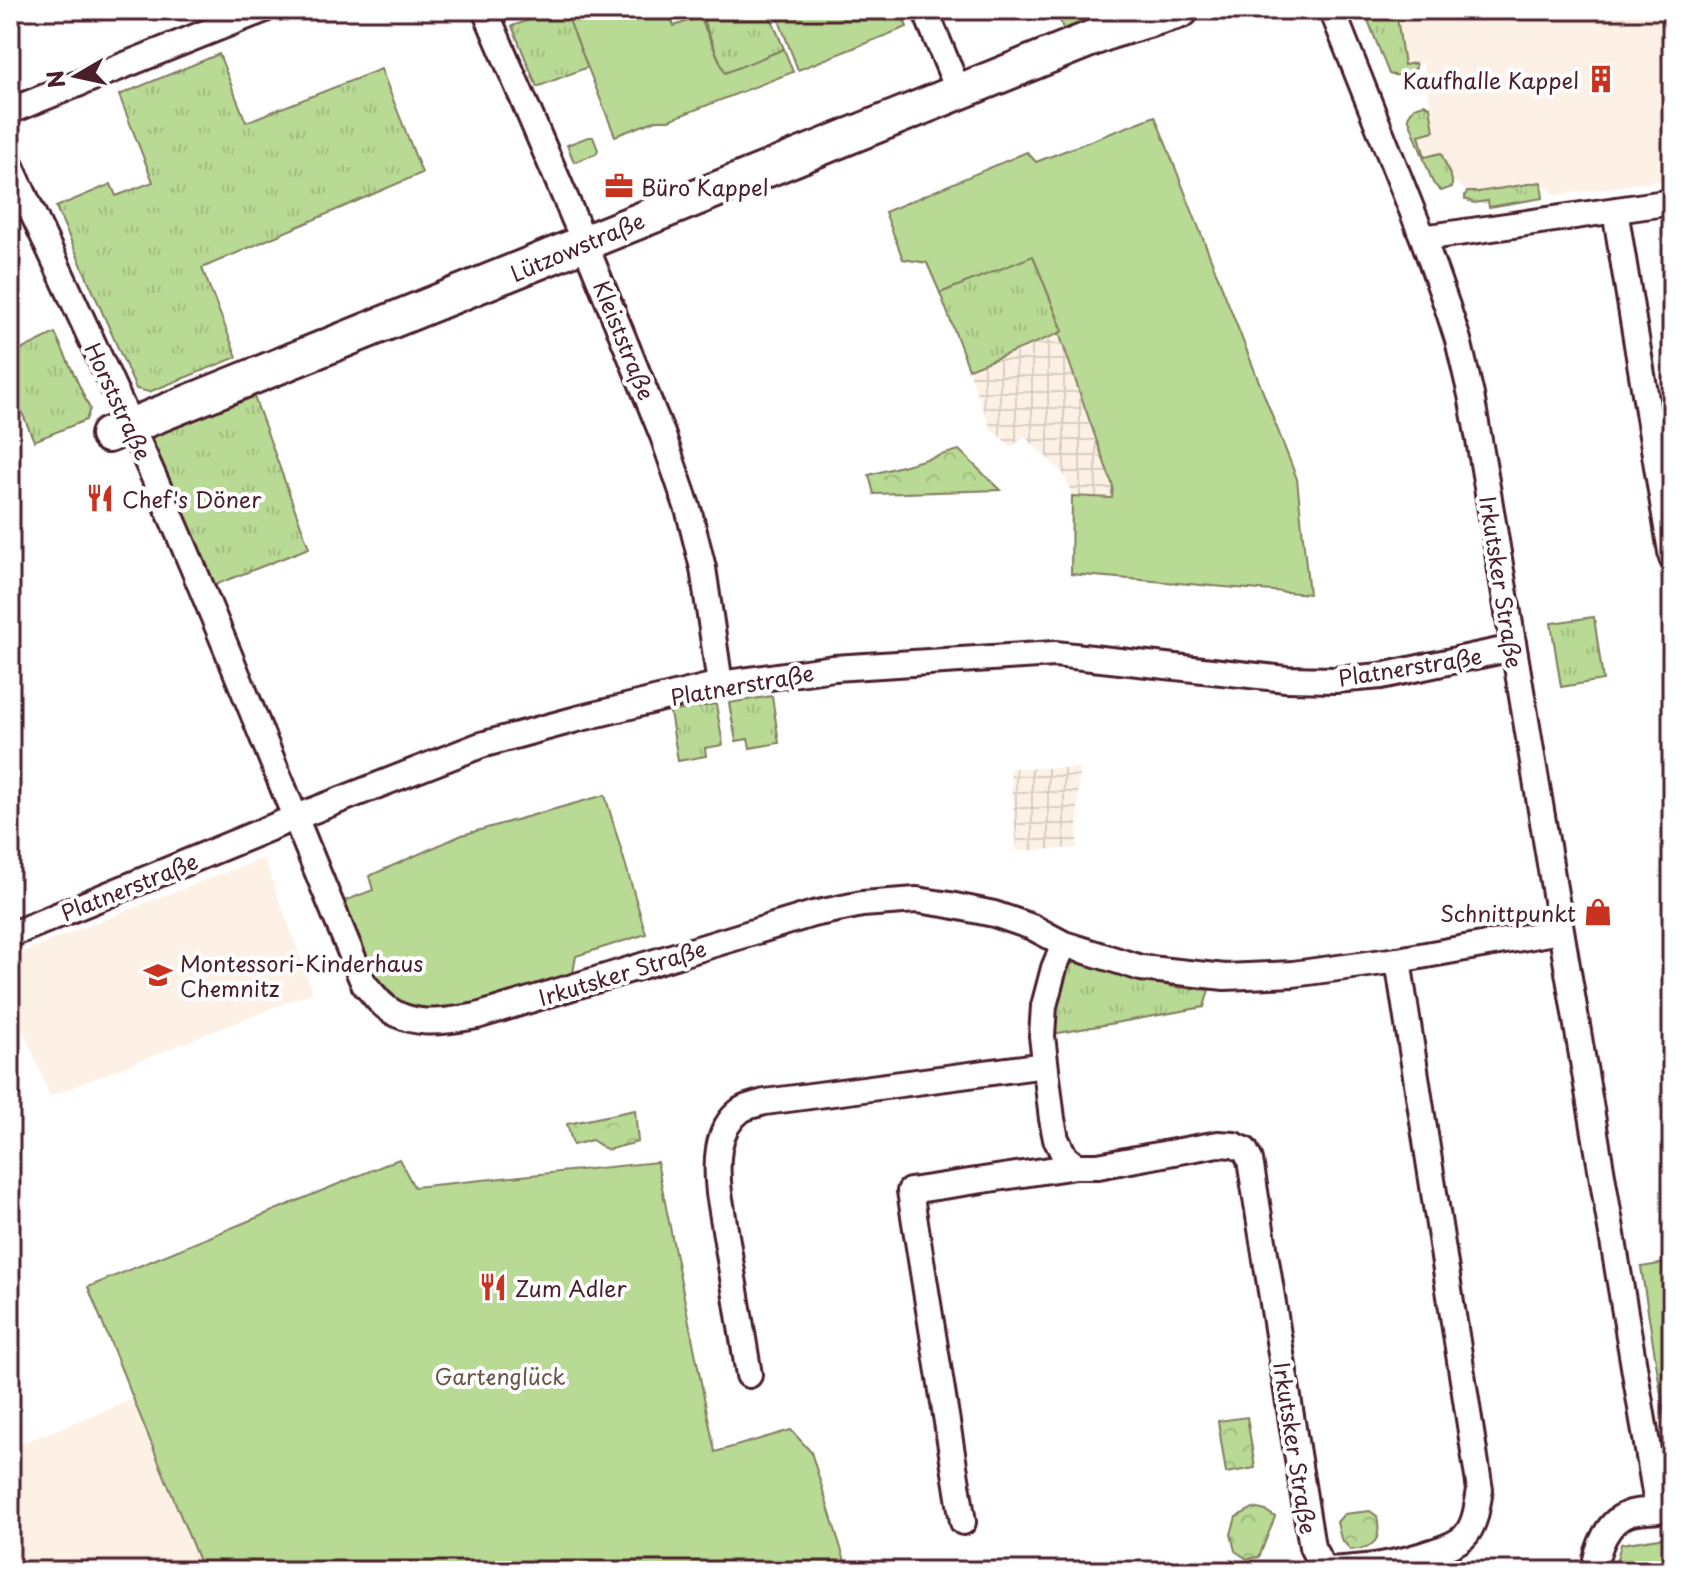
<svg xmlns="http://www.w3.org/2000/svg" width="1682" height="1581" font-family="'Playpen Sans',sans-serif">
  <style>
    .built { fill: #fcf1e4 }
    .industrial { fill: url(#industrial-grid) }
    .grass { fill: url(#grass-tufts); stroke: #817c60; stroke-width: 2 }
    .park { fill: url(#park-crowns); stroke: #817c60; stroke-width: 2 }
    .garden { fill: #b8da94; stroke: #817c60; stroke-width: 2 }
    .lines { fill: none; stroke-linecap: round; stroke-linejoin: round }
    .street-casing { stroke: #4a1f2b; stroke-width: 30 }
    .secondary-casing { stroke: #4a1f2b; stroke-width: 40 }
    .street { stroke: #fff; stroke-width: 24 }
    .secondary { stroke: #fff; stroke-width: 34 }
    .labels { text-anchor: middle; dominant-baseline: central; stroke-width: 8; stroke-linejoin: round; paint-order: stroke }
    .poi-label { font-size: 22px; fill: #4a1f2b; stroke: #fff; text-anchor: start }
    .street-label { font-size: 22px; fill: #4a1f2b; stroke: #fff }
    .park-label { font-size: 22px; fill: #6b574a; stroke: #fff }
  </style>
  <defs>
    <pattern id="industrial-grid" width="8" height="8" patternUnits="userSpaceOnUse" patternTransform="scale(2)"><rect width="8" height="8" fill="#fcf1e4"/><path d="M0 4h8M4 0v8" fill="none" stroke="#dacec4"/></pattern>
    <pattern id="grass-tufts" width="24" height="20" patternUnits="userSpaceOnUse" patternTransform="scale(2)"><rect width="24" height="20" fill="#b8da94"/><path d="M3 7l-1-3M5 7V3M7 7l1-3M15 17l-1-3M17 17v-4M19 17l1-3" fill="none" stroke="#a0bb80"/></pattern>
    <pattern id="park-crowns" width="20" height="18" patternUnits="userSpaceOnUse" patternTransform="scale(2)"><rect width="20" height="18" fill="#b8da94"/><path d="M2 6a3 3 0 1 1 6 0M12 15a3 3 0 1 1 6 0" fill="none" stroke="#a0bb80"/></pattern>
  </defs>
  <rect width="100%" height="100%" fill="#fff"/>
  <filter id="ink" filterUnits="userSpaceOnUse"><feTurbulence type="fractalNoise" baseFrequency=".0125" numOctaves="2"/><feDisplacementMap in="SourceGraphic" scale="16" xChannelSelector="R" yChannelSelector="G"/><feConvolveMatrix kernelMatrix="1 2 1 2 8 2 1 2 1" color-interpolation-filters="sRGB"/></filter>
  <g filter="url(#ink)">
    <path class="built" d="M1396,10H1662L1672,72V179L1556,195L1541,182L1478,192H1467L1452,180L1447,169L1425,157L1418,135L1434,130L1423,63L1404,65Z
      M264,858L313,992L50,1096L10,997V957L163,896Z
      M132,1400L203,1571H10V1448Z"/>
    <path class="industrial" d="M1059,333L1080,391L1084,410L1113,486V498L1072,496L1064,474L1024,436L1012,447L991,429L974,386L969,369Z
      M1010,768H1079L1077,848L1017,851Z"/>
    <path class="grass" d="M558,10H565L588,67L537,87L512,26Z
      M727,10H768L784,49L725,74L703,20Z
      M1068,10H1117L1063,29L1058,14Z
      M1364,10H1396L1404,65L1415,63L1416,68C1409,74 1397,77 1389,74Z
      M219,54L246,122L381,69L422,173L202,268L237,357L149,392L136,389L56,207L111,184L116,196L153,182L119,95Z
      M1424,104L1430,107L1434,131L1419,135L1425,157L1441,153L1452,180V187L1441,191L1433,183L1408,117L1414,107Z
      M588,137H593L598,150L596,154L574,162L567,145Z
      M1541,182L1543,198L1489,207L1488,201L1474,203L1465,199V195L1467,192H1478Z
      M1033,255L1063,332L969,369L940,293Z
      M55,333L90,409L86,420L34,441L10,384V355Z
      M248,380L309,548L202,590L131,427Z
      M1594,617L1603,680L1561,687L1551,623Z
      M772,696L779,743L750,748L748,739L736,741L729,703Z
      M716,704L723,745L705,748L706,756L678,761L670,712Z
      M1075,963L1173,987L1209,990L1204,1007L1042,1036L1054,968Z"/>
    <path class="park" d="M959,450L1000,490L874,494L869,475Z
      M635,1110L638,1142L607,1150L592,1140L573,1145L567,1124Z
      M1247,1417L1255,1468L1226,1473L1218,1421Z
      M1253,1508L1266,1511L1275,1517L1259,1557L1247,1559L1235,1551L1231,1534L1236,1517Z
      M1370,1511L1377,1516C1382,1540 1375,1548 1351,1550L1341,1539L1337,1522L1344,1514Z"/>
    <path class="garden" d="M565,10H668L674,26L700,17L725,73L784,49L793,72L669,120H657L615,136Z
      M775,10H900L907,27L798,70Z
      M1155,116L1297,479L1309,594L1071,574L1072,496L1112,498L1113,486C1094,435 1077,384 1059,333L1063,331L1033,256L940,293L927,263L903,259L885,212L1027,152L1036,162Z
      M605,795L646,934L576,956L572,979L442,1012L401,1002L375,976L342,902L373,890L369,876L462,835Z
      M399,1159L414,1187L657,1162L715,1452L791,1430L811,1452L848,1571H203L88,1287Z
      M1672,1262V1464L1641,1267Z
      M1672,1536V1571H1614L1621,1544Z"/>
    <g class="lines">
      <defs>
        <path id="street" d="M485,10L585,244L663,436L689,512L703,568L720,684
          M925,10L959,92
          M1332,10L1423,238L1447,306L1458,340L1471,395L1483,463L1658,1510C1649,1511 1640,1511 1631,1513C1607,1520 1597,1548 1594,1571
          M10,111L263,10
          M10,164C69,293 131,421 186,551C247,695 303,840 364,984C370,990 375,997 381,1003C408,1029 444,1022 477,1016L813,914L862,904L917,900L950,905L994,914L1032,927L1064,944L1141,968L1225,977L1293,974L1398,960L1560,931
          M1615,210L1672,558
          M1423,238L1672,202
          M10,935L294,818L481,745L577,719L720,684L834,668L1055,654L1286,679L1335,680L1381,676L1513,648
          M1064,944L1054,968L1044,1006L1042,1036L1052,1119L1056,1139L1065,1157L1076,1166H1098L1218,1144L1234,1145L1245,1150L1250,1160L1312,1547L1324,1570C1366,1568 1395,1565 1435,1551C1445,1548 1456,1544 1464,1537C1476,1525 1477,1505 1480,1490L1398,960
          M749,1375L719,1193C716,1165 715,1129 741,1110C747,1106 757,1104 765,1102L1045,1065
          M963,1522L910,1191L1076,1166"/>
        <path id="secondary" d="M108,435L1110,31L1181,10"/>
      </defs>
      <use href="#street" class="street-casing"/>
      <use href="#secondary" class="secondary-casing"/>
      <use href="#street" class="street"/>
      <use href="#secondary" class="secondary"/>
    </g>
  </g>
  <defs>
    <symbol id="building-bare" viewBox="-9 -9 18 18"><path d="M-4-6H4V6H1V3H-1V6H-4ZM-2.5-4.3h1.7v1.8h-1.7ZM.8-4.3h1.7v1.8H.8ZM-2.5-1h1.7V.8h-1.7ZM.8-1h1.7V.8H.8Z" fill="#c8321e" stroke="#fff" stroke-width="2.5" paint-order="stroke"/></symbol>
    <symbol id="office-bare" viewBox="-9 -9 18 18"><path d="M-6-3h4V-5.5h4V-3h4V5H-6ZM-1-4.5V-3h2v-1.5ZM-6 0V1H6V0Z" fill="#c8321e" stroke="#fff" stroke-width="2.5" paint-order="stroke"/></symbol>
    <symbol id="restaurant-bare" viewBox="-9 -9 18 18"><path d="M-5-6h1v4h1v-4h1v4h1v-4h1v5L-1.5 .5V6h-2V.5L-5-1ZM5-6V6H3V1.5H1.5Q1.5-4 5-6Z" fill="#c8321e" stroke="#fff" stroke-width="2.5" paint-order="stroke"/></symbol>
    <symbol id="shop-bare" viewBox="-9 -9 18 18"><path d="M-5-2.5h2.3a2.7 3.5 0 0 1 5.4 0H5L5.5 6h-11ZM-1.5-2.5h3a1.5 2.3 0 0 0-3 0Z" fill="#c8321e" stroke="#fff" stroke-width="2.5" paint-order="stroke"/></symbol>
    <symbol id="school-bare" viewBox="-9 -9 18 18"><path d="M0-5L7-2L0 1L-7-2ZM-4 1L0 2.5L4 1V4Q0 6-4 4Z" fill="#c8321e" stroke="#fff" stroke-width="2.5" paint-order="stroke"/></symbol>
  </defs>
  <g fill-rule="evenodd">
    <use href="#building-bare" x="1581" y="59" width="40" height="40"/>
    <use href="#office-bare" x="599" y="166" width="40" height="40"/>
    <use href="#restaurant-bare" x="80" y="478" width="40" height="40"/>
    <use href="#shop-bare" x="1578" y="892" width="40" height="40"/>
    <use href="#school-bare" x="138" y="955" width="40" height="40"/>
    <use href="#restaurant-bare" x="473" y="1267" width="40" height="40"/>
  </g>
  <g class="labels">
    <g class="poi-label">
      <text x="1579" y="79" text-anchor="end">Kaufhalle Kappel</text>
      <text x="641" y="186">Büro Kappel</text>
      <text x="122" y="498">Chef's Döner</text>
      <text x="1576" y="912" text-anchor="end">Schnittpunkt</text>
      <text x="180" y="962">Montessori-Kinderhaus<tspan x="180" dy="25">Chemnitz</tspan></text>
      <text x="515" y="1287">Zum Adler</text>
    </g>
    <g class="street-label">
      <text transform="translate(577 246) rotate(-23)">Lützowstraße</text>
      <text transform="translate(625 340) rotate(68)">Kleiststraße</text>
      <text transform="translate(119 401) rotate(65)">Horststraße</text>
      <text transform="translate(1502 582) rotate(81)">Irkutsker Straße</text>
      <text transform="translate(1410 666) rotate(-9)">Platnerstraße</text>
      <text transform="translate(742 684) rotate(-10)">Platnerstraße</text>
      <text transform="translate(129 886) rotate(-22)">Platnerstraße</text>
      <text transform="translate(622 972) rotate(-17)">Irkutsker Straße</text>
      <text transform="translate(1296 1448) rotate(81)">Irkutsker Straße</text>
    </g>
    <g class="park-label">
      <text x="500" y="1375">Gartenglück</text>
    </g>
  </g>
  <rect width="1682" height="1581" fill="none" stroke="#fff" stroke-width="40"/>
  <rect x="20" y="20" width="1642" height="1541" fill="none" stroke="#4a1f2b" stroke-width="3" filter="url(#ink)"/>
  <g transform="translate(76 76) rotate(261)" stroke="#ffffff" stroke-width="6" paint-order="stroke">
  <path d="M0-6L14 30L0 20L-14 30Z" fill="#4a1f2b"/>
  <text y="-12" font-size="22" font-weight="bold" text-anchor="middle" fill="#4a1f2b">N</text>
  </g>
</svg>
